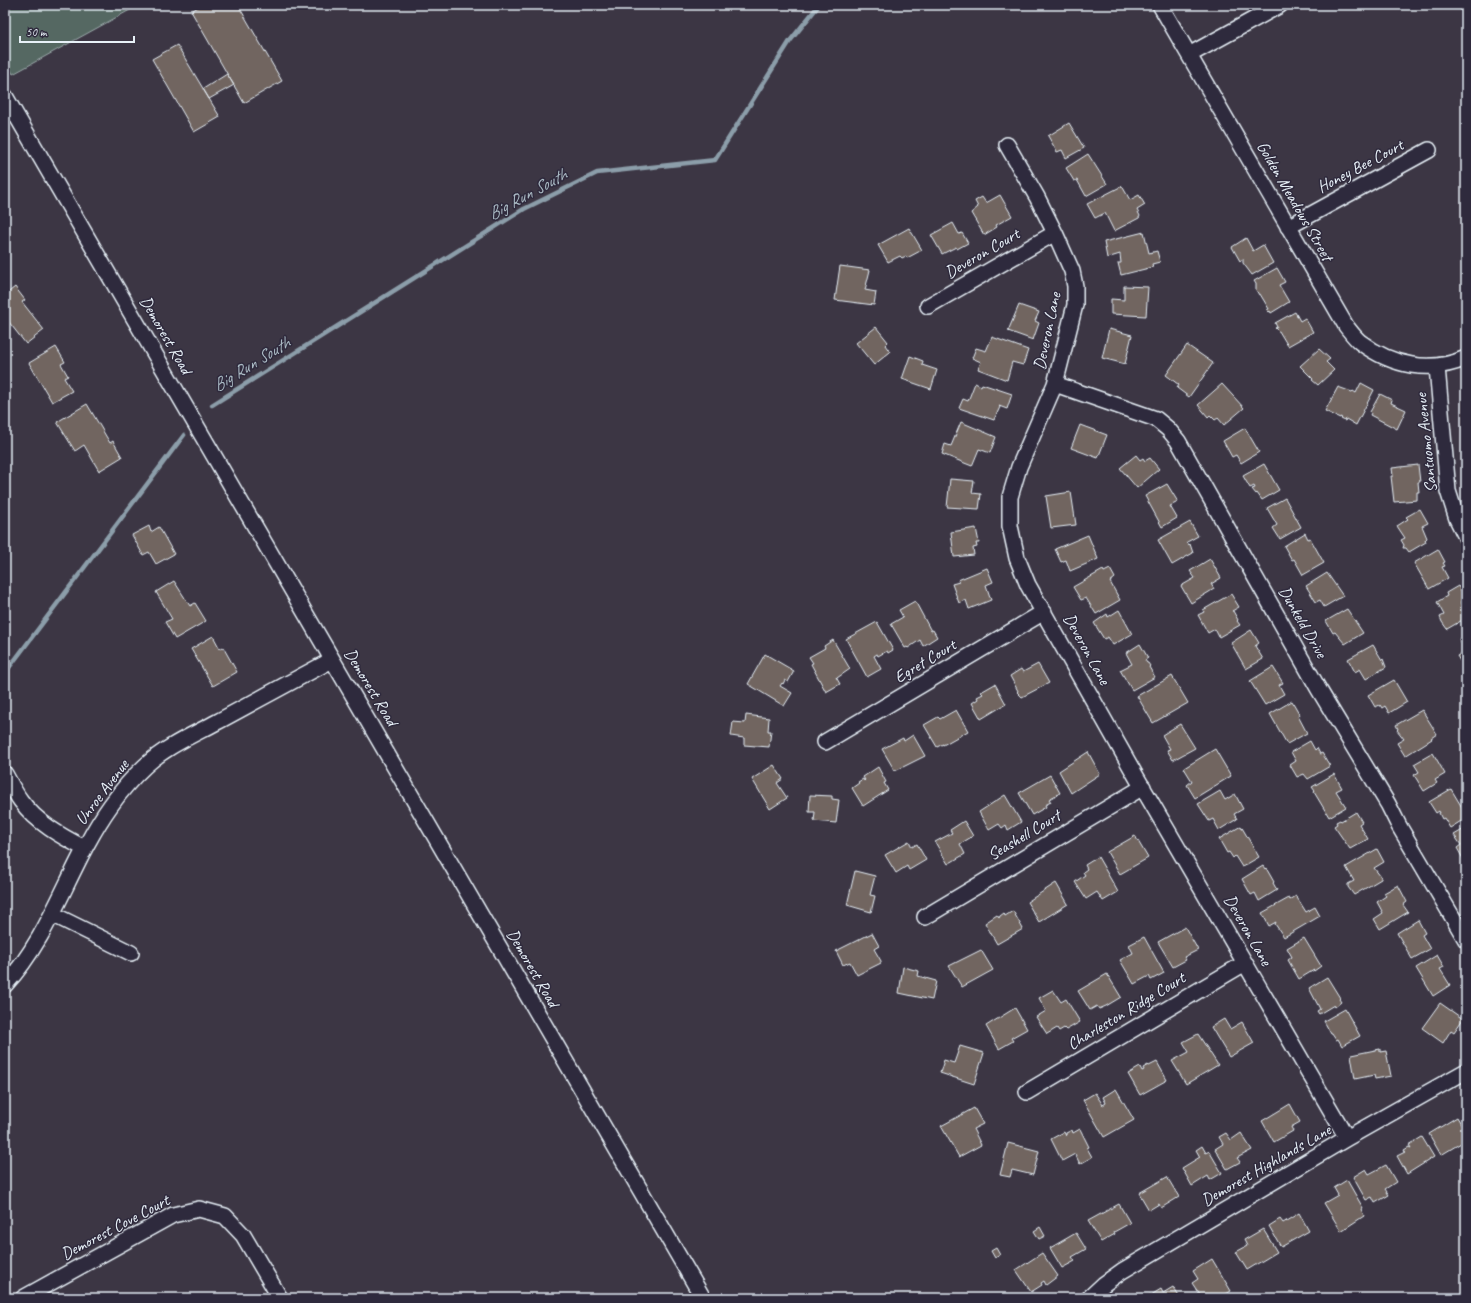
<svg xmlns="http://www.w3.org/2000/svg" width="1471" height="1303" font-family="Caveat,sans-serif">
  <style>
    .green { fill: #546862; stroke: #9eacad }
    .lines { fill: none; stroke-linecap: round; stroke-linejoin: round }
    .stream { stroke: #8c9eaa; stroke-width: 4.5 }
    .building { fill: #716560; stroke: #e8f1f8 }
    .minor-casing { stroke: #e8f1f8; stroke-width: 18 }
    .minor { stroke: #2f2a3d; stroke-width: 15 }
    .labels { text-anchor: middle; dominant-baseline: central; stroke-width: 3; stroke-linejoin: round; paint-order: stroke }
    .street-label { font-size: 17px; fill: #e8f1f8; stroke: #2f2a3d }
    .water-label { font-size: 18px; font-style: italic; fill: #aabac4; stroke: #2f2a3d }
  </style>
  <rect width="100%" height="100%" fill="#3c3644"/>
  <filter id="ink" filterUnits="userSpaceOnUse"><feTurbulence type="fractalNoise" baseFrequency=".025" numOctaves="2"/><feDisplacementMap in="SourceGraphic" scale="8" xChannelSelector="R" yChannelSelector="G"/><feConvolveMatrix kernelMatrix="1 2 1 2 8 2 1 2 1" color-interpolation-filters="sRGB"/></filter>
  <g filter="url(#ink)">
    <path class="green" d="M5,5H139L13,74L5,59Z"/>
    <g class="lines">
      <path class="stream" d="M212,405L524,209L597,173L715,160L790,41L819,5
        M5,673L184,435"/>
    </g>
    <path class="building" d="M202,5H238L282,81L244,103L191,11Z
      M177,45L220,117L194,132L152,59Z
      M227,74L234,85L209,99L203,89Z
      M1069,123L1084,148L1066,158L1062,150L1057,152L1048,136Z
      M1088,154L1107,184L1086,196L1077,180L1074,181L1066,168Z
      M1122,186L1130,200L1139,195L1145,205L1137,210L1140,216L1139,218L1114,231L1105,213L1095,218L1087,204Z
      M1000,195L1012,216L996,225L997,227L984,235L971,213L978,207L975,201L982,197L986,203Z
      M953,223L959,234L962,233L968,243L957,249L956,247L942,254L931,235Z
      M909,228L922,250L907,258L906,256L902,258L900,256L888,262L878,245Z
      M1144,232L1149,253L1157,251L1160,262L1152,264L1153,267L1121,275L1118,263H1121L1120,254L1107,258L1104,242Z
      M1246,238L1253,251L1263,245L1273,263L1252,275L1243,263V259L1240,261L1232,247Z
      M840,266L870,270L865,290L876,292L874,305L835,300Z
      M1277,268L1285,282L1279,285L1289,302L1271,313L1270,311L1269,312L1267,310L1269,309L1260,294L1259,295L1256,290V284L1254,281Z
      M1124,286L1148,287L1146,316L1111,314V299L1124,300Z
      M15,287L25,300L22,302L44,330L26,344L5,317V295Z
      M1019,305L1039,312L1035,321L1039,323L1033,340L1008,331Z
      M1295,312L1300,321L1305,318L1313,332L1288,346L1279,331H1278L1275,328L1277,327L1275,323Z
      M876,327L888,342L885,345L890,352L874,365L856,343Z
      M1109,329L1132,335L1125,364L1102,358Z
      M992,337L1028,350L1023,365L1012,362L1007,380L978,369L981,362L972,358L976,348L986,351Z
      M1187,345L1213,363L1189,397L1177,388L1179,385L1166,375Z
      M56,347L65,362L61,364L68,376L64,378L72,391L52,402L29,363Z
      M1319,349L1330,359L1326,362L1334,370L1318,385L1312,380L1313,379L1300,366Z
      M910,356L923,361L922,365L937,370L931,389L902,379Z
      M975,383L981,386L982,384L1012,394L1007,409L999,406L1000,407L994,420L959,408L963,399L968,401Z
      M1361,383L1374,390L1356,425L1346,419L1345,421L1341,419L1342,418L1340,417V418L1325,411L1338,387L1352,392L1353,391L1356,393Z
      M1222,384L1244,408L1224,425L1218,418L1215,420L1210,415L1208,417L1198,405Z
      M1380,394L1392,400L1391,403L1406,410L1397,429L1370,415L1371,413L1370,412Z
      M87,404L110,443L113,441L122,457L99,471L84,445L75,451L57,422Z
      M961,422L996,437L990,453L979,449L972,466L942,454L945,444L951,446Z
      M1080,425L1107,435L1098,458L1071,448Z
      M1245,428L1259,452L1241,463L1236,455L1232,457L1223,441Z
      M1136,455L1140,460L1143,458L1145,461L1150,458L1159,469L1137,488L1120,468Z
      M1264,464L1279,490L1262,500L1257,493L1256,494L1252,489L1255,488L1254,486L1250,488L1243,476Z
      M1418,465L1420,482H1418L1419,492H1417V500L1394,502L1391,476H1393L1392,468Z
      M950,479L974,481L972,493L981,494L979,509L947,507Z
      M1167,484L1178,502L1170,506L1177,518L1162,527L1145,496Z
      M1071,492L1076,525L1051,528L1046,496Z
      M1285,498L1301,527L1280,539L1273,528L1277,525L1267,508Z
      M1420,509L1428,523L1422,526L1427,538L1425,540L1426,542L1409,552L1406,548H1403L1404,545L1401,540L1405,538L1397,526L1408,519L1406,517Z
      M1190,522L1198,536L1187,542L1189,545L1190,544L1193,553L1172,565L1158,540Z
      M149,526L151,532L159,527L174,554L156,564L149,552L143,555L132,535Z
      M976,528L979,543H976L977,547L973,548L974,555L954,557L951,532Z
      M1305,533L1308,539L1310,538L1324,563L1303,575L1294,559L1292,560L1284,546Z
      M1088,535L1098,559L1070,571L1066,560L1061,562L1055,549Z
      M1438,549L1445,562L1443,563L1445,566L1442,567L1448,578L1429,589L1414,563Z
      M1210,559L1221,578L1211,584L1214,589L1191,603L1181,586L1195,578L1190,571Z
      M987,568L993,582L986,585L991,600L969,609L966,600L959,603L952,584L959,582L958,580Z
      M1110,569L1115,578L1110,582L1120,600L1096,614L1086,598L1081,600L1073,587L1103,570L1104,572Z
      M1327,573L1343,596L1324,607L1320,600L1316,602L1306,586Z
      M174,581L190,606L195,603L206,621L175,639L165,622L172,619L156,592Z
      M1458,586L1466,598L1461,602L1463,606L1462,607L1466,614L1464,616L1466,618L1447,629L1442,622L1440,617L1444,615L1437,602L1447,596L1446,593Z
      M1231,594L1239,607L1232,611H1233L1238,620L1237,621L1240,625L1219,637L1215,629L1208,633L1198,615L1204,612L1203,610Z
      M915,601L931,631L933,630L937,637L923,646L920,640L908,648L907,647L905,648L891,624L903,617L899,610Z
      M1347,609L1363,633L1345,644L1335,632L1333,633L1326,621Z
      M1119,610L1132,634L1113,645L1108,637L1104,639L1094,623L1107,614L1108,617Z
      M877,622L893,650L888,653L887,651L878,656L877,654L874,656L881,669L867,677L846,639Z
      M1251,630L1259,643L1255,646L1263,659L1246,669L1231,643Z
      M1466,635V668L1465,669L1457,656L1465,651L1459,639Z
      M213,636L220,649L223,647L237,672L213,686L191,649Z
      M833,640L850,669L837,678L836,677L840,684L826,692L811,664L813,663L809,657L825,648L824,646Z
      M1140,644L1148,658L1145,660L1147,663H1148L1150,666L1149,667L1155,677L1132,690L1120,670L1132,664L1126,653Z
      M1373,645L1382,660L1383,659L1386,667L1366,679L1360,669L1355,672L1348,659Z
      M765,654L794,671L788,682L785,680L783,684L782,683L780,686L792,693L784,706L748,684Z
      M1038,664L1049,683L1022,697L1017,692L1018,691L1010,676L1021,669L1023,672Z
      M1273,667L1283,683L1279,685L1284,694L1265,705L1250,681Z
      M1172,676L1188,703L1153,723L1137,696Z
      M1394,680L1407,702L1389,713L1385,706L1382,708L1380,705L1375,707L1368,695Z
      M995,684L1006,704L981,719L972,703L978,699L977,697L983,694L981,692Z
      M1292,701L1300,715L1298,716L1307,733L1287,744L1270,714Z
      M956,710L968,731L943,745V744L937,747L924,725L938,717L940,719Z
      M1422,710L1437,734L1431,738L1432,739L1405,756L1397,743L1404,739L1397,730L1398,729L1396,725Z
      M746,715L769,718L768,731H771L769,747L744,745V738L731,736L733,722L745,723Z
      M1180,724L1195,748L1173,760L1167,750L1170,749L1162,735Z
      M913,735L925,756L895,771L882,749L903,738L904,741Z
      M1310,741L1315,750L1317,748L1320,754L1322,753L1330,766L1308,779L1304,774L1297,777L1290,765L1296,761L1291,752Z
      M1215,749L1231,776L1195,798L1187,785L1192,781L1184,768Z
      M1088,752L1100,774L1071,793L1059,771Z
      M1433,753L1445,774L1435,780L1437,783L1424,791L1414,775L1419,772L1414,764Z
      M774,765L783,779L777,783L787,798L770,809L752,779Z
      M878,767L886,782L884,783L888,790L863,806L852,788L859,783L858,782L863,779L864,781L865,780L863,777Z
      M1334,774L1342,788L1336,791L1346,807L1329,817L1314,792L1315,791L1312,787Z
      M1050,775L1060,793L1049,799L1051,802L1045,805L1046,807L1032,815L1019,793Z
      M1451,789L1466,814V818L1450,828L1444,818L1442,819L1439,813H1440L1439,811L1436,813L1429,802Z
      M1220,791L1225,800L1235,794L1243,809L1234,814L1237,819L1219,830L1213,819L1209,821L1198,804Z
      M810,795L832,796V799L839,800L836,823L814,821L815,812H809Z
      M1005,795L1021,822L1008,830L1006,825L1002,828L999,824L989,830L979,812Z
      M1356,812L1362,822L1359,824L1368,839L1350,849L1334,826L1337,824L1336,822L1340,820L1341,821Z
      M964,821L973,836L960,844L965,854L948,864L935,842L952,833L950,830Z
      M1241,826L1259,857L1242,867L1235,856L1233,858L1229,852L1227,853L1219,839Z
      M1466,828V864L1457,848L1461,845L1454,835Z
      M1135,836L1148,858L1120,874L1107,852Z
      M909,841L912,847L917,844L926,860L909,870L907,866L896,873L885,855Z
      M1377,849L1384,862L1374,868L1381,877V879L1354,895L1348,887V884L1354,881L1346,867Z
      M1098,857L1118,892L1103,901L1097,892L1086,899L1075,882L1085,875L1083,872L1087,869L1085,865Z
      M1263,866L1265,869L1266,868L1274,882L1273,883L1277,890L1259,901L1255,893L1251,895L1242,879Z
      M855,871L875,876L870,895L875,896L871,912L847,905Z
      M1056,883L1068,904L1039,922L1027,902Z
      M1398,885L1407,902L1403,905L1408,912L1380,929L1374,919L1383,913L1377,902L1386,896L1384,893Z
      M1296,896L1306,912L1315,907L1320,916L1284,937L1275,924L1276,922L1269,926L1262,913L1289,898L1290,900Z
      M1013,911L1023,929L997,944L985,923L997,915L999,918L1000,916L1004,913L1005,916Z
      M1418,920L1425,933L1422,935L1430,949L1412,959L1397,933Z
      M1185,927L1198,950L1184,957L1186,960L1173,967L1158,942Z
      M872,933L879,946L874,949L881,961V963L857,975L850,962L843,965L836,951Z
      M1144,937L1164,973L1151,980L1149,976L1134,984L1120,960L1133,953L1129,945Z
      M1304,938L1321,966L1314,971V970L1299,979L1288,960L1292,957L1287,948Z
      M981,950L993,970L962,987L949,966Z
      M1437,955L1444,967L1440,969L1450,985L1433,996L1416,968Z
      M903,967L919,971L918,976L936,981L932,1000L899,993Z
      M1107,974L1121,997L1106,1006L1099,1009L1097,1006L1090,1010L1078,991Z
      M1327,977L1340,998L1339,999L1341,1002L1335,1007L1334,1005L1319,1014L1317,1011L1320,1009L1309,988Z
      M1053,990L1061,1002L1066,999L1080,1022L1066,1030L1064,1028L1059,1031L1057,1028L1047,1034L1036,1017L1046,1011L1039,998Z
      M1440,1003L1463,1019L1454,1032L1451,1030L1443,1043L1422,1028Z
      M1015,1008L1027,1029L1011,1038L1013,1041L999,1049L986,1026Z
      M1345,1009L1360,1036L1342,1046L1338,1039L1336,1040L1332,1034H1331L1324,1021Z
      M1224,1019L1230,1029L1242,1022L1254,1043L1229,1057L1211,1027Z
      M1198,1034L1218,1065L1186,1084L1172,1061L1189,1052L1183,1042Z
      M960,1046L984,1053L974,1084L940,1073L944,1060L954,1063Z
      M1380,1049V1052L1386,1051L1391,1076L1375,1079L1374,1075L1355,1079L1351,1055Z
      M1157,1062L1167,1080L1140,1095L1128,1074L1140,1067L1142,1071L1144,1070L1143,1068L1148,1065L1149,1066Z
      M1116,1089L1134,1120L1104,1137L1083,1100L1095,1093L1103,1105L1106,1103L1103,1097Z
      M1290,1104L1300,1122L1291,1127L1293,1131L1274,1142L1262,1121Z
      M974,1108L983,1124L973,1129L981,1145L959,1157L941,1126Z
      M1457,1117L1466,1132V1140L1441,1155L1429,1134Z
      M1080,1129L1089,1147L1087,1148L1092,1157L1080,1164L1075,1154L1062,1161L1051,1139L1064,1132L1066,1136V1133L1072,1130L1073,1133Z
      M1226,1133L1231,1140L1241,1133L1252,1150L1237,1158L1240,1162L1227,1169L1215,1149L1223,1144L1219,1137Z
      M1422,1137L1434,1157L1407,1174L1397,1156L1405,1152L1404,1150L1409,1147L1411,1148L1409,1145Z
      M1008,1143L1039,1151L1033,1175L1012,1170L1010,1177L1000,1175Z
      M1202,1146L1206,1153L1209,1151L1222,1173L1210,1180L1208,1176L1192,1186L1182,1168L1200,1157L1196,1150Z
      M1386,1165L1396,1182L1385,1189L1389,1195L1375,1203L1372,1197L1366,1200L1353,1177L1366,1169L1369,1174Z
      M1167,1177L1179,1197L1161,1208L1159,1204L1149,1210L1139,1193Z
      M1347,1180L1363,1208L1361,1209L1364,1216L1341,1231L1324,1203L1338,1195L1334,1188Z
      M1119,1204L1130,1223L1114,1232L1115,1234L1101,1242L1088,1221Z
      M1299,1213L1309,1231L1281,1247L1269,1226L1280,1219L1283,1223Z
      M1040,1227L1045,1236L1039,1239L1034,1231Z
      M1263,1229L1277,1252L1247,1270L1236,1252L1247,1246L1244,1240Z
      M1076,1233L1086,1249L1072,1257L1075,1261L1062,1268L1050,1248Z
      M996,1248L1000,1255L995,1258L991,1251Z
      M1042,1253L1058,1276L1046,1285L1044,1281L1041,1283L1042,1285L1031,1292L1016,1270Z
      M1212,1259L1231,1291L1220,1298H1202L1192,1283L1198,1279L1193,1271Z
      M1173,1287L1180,1298H1146L1161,1289L1163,1293Z"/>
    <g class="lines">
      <defs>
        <path id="minor" d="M1160,5L1346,326C1350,331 1355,338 1360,342C1392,366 1430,374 1466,358
          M1189,55L1280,5
          M5,96L703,1298
          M1007,145L1037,197L1055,233L1072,271L1075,286V305L1055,384L1019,467L1010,497V526L1017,558L1028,585L1137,778L1347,1138
          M1288,227L1429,150
          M928,306L1055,233
          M1437,367L1448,491L1457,519L1466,537
          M1055,384L1156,419L1168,429L1178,441L1318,688L1388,804L1399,826L1466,940
          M825,742L1044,612
          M5,774C10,783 15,793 21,801C37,823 61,836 84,848
          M52,914L131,953
          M925,917L1143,787
          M5,985C53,933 70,862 111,805C121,791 132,778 145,766C165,747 193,735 217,722C256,701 294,680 332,660
          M1027,1092L1245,963
          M23,1298L173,1215L199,1209L225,1216L243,1235L280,1298
          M1089,1298L1104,1284L1122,1271L1347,1138L1466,1071"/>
      </defs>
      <use href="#minor" class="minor-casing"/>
      <use href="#minor" class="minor"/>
    </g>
  </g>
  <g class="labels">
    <g class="street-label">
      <text transform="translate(1360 166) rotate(-28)">Honey Bee Court</text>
      <text transform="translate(1295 201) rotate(60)">Golden Meadows Street</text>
      <text transform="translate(982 253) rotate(-30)">Deveron Court</text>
      <text transform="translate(1047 331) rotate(-78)">Deveron Lane</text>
      <text transform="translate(166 335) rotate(60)">Demorest Road</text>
      <text transform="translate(1426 443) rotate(-96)">Santuomo Avenue</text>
      <text transform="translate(1303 622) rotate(60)">Dunkeld Drive</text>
      <text transform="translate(1087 649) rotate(61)">Deveron Lane</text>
      <text transform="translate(925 661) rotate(-31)">Egret Court</text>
      <text transform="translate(371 687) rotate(59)">Demorest Road</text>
      <text transform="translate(102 792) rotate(-53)">Unroe Avenue</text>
      <text transform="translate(1024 835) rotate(-31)">Seashell Court</text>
      <text transform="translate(1248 930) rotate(60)">Deveron Lane</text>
      <text transform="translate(533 968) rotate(60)">Demorest Road</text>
      <text transform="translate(1126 1011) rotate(-31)">Charleston Ridge Court</text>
      <text transform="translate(1266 1165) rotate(-30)">Demorest Highlands Lane</text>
      <text transform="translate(115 1227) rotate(-28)">Demorest Cove Court</text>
    </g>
    <g class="water-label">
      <text transform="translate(527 194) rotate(-29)">Big Run South</text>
      <text transform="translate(251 364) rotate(-32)">Big Run South</text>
    </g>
  </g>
  <rect width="1471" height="1303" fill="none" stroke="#2f2a3d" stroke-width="20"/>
  <rect x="10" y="10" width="1451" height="1283" fill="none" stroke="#e8f1f8" stroke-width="1.5" filter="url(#ink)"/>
  <path d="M20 36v6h114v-6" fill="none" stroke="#e8f1f8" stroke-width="2"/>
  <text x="26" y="36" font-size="12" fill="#e8f1f8" stroke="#2f2a3d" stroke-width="3" paint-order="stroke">50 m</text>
</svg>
